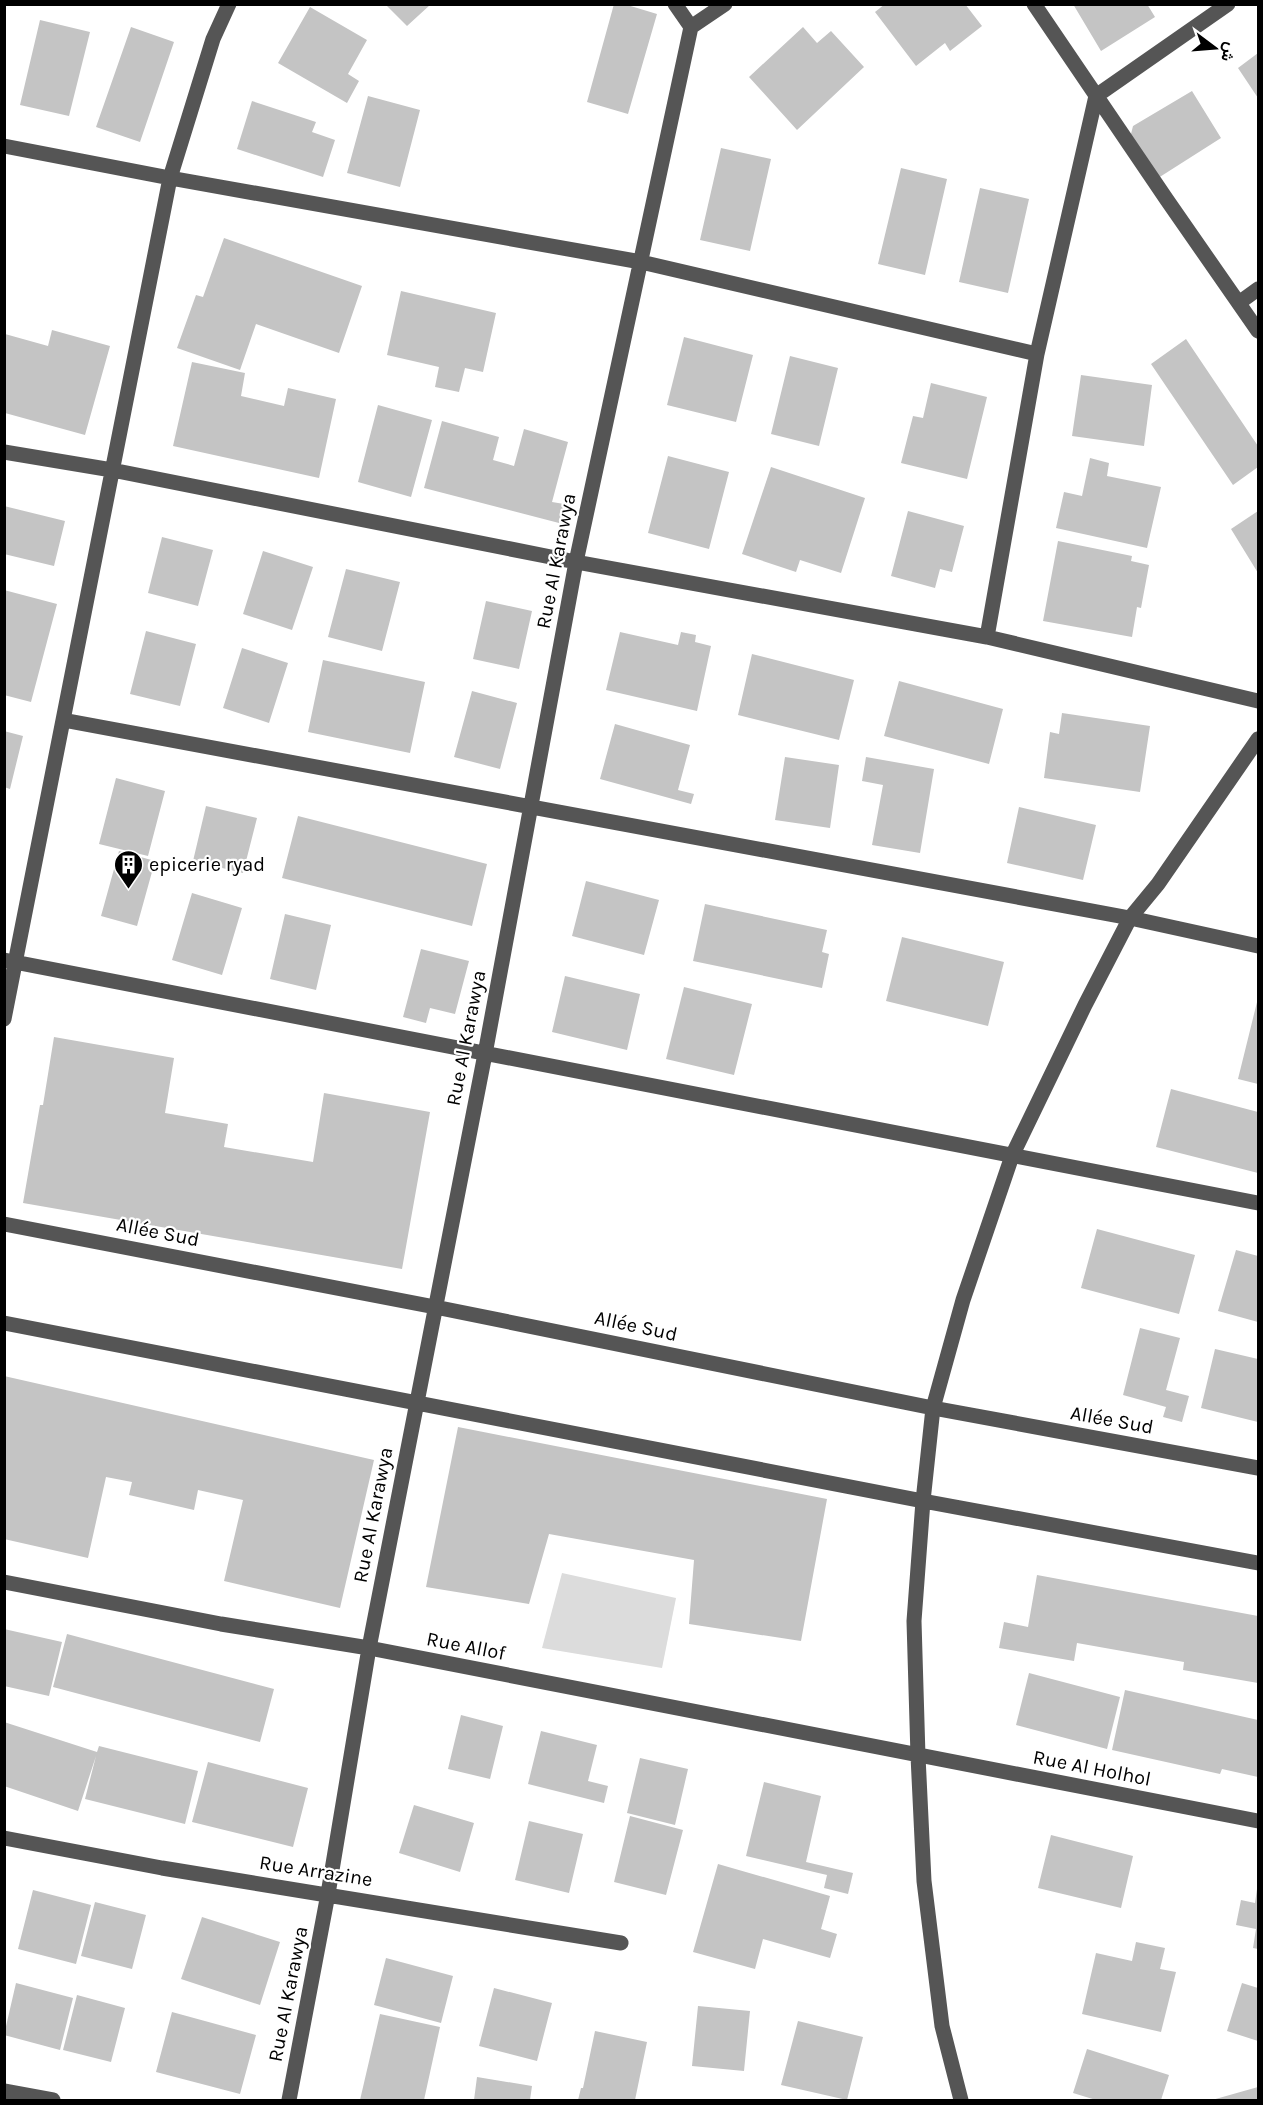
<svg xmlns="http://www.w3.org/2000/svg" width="1263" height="2105" font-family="Karla,Vazirmatn,sans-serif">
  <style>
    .green { fill: #dcdcdc }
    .building { fill: #c4c4c4 }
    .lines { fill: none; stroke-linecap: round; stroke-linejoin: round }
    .minor { stroke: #555; stroke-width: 15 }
    .labels { text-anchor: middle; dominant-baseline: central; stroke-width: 4.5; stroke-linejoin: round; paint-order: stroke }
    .street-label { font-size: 20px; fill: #000; stroke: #fff }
    .poi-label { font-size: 20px; fill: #000; stroke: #fff; text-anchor: start }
  </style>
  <rect width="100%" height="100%" fill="#fff"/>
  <path class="green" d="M562,1573L676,1598L662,1668L542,1648Z"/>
  <path class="building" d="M614,4H624L657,14L628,114L587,102Z
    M885,4H965L982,26L950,51L945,43L916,66L875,12Z
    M1073,4H1147L1155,17L1101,51Z
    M386,5H430L407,26Z
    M310,7L367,40L348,74L359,81L347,103L278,63Z
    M40,20L90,32L69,116L20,105Z
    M131,27L174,42L140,142L96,127Z
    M803,27L817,43L831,31L864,67L797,130L749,77Z
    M1258,53V98L1238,68Z
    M1192,91L1221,138L1155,180L1129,142L1133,126Z
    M368,96L420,110L400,187L347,173Z
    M252,101L316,122L312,132L335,140L323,177L237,149Z
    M721,148L771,159L750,251L700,240Z
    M901,168L947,179L925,275L878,264Z
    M980,188L1029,199L1008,293L959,282Z
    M224,238L362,286L339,353L256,324L240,370L177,348L196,295L203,297Z
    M401,291L496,313L483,372L465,368L459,392L435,387L439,367L387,355Z
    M52,330L110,346L85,435L5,413V334L48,346Z
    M684,337L753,355L736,422L667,405Z
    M1186,339L1258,446V467L1233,485L1151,364Z
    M790,356L838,368L819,446L771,434Z
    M192,362L245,373L241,396L284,406L288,388L336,399L319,478L173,446Z
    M1081,375L1152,385L1144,446L1072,436Z
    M931,383L987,397L967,479L901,463L913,416L923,418Z
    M378,405L432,420L411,497L358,482Z
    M442,421L499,437L493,460L514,466L524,429L568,442L552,502L564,504L559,523L424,488Z
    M668,456L729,472L709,549L648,533Z
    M1090,458L1109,463L1107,476L1161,487L1147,548L1056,528L1064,492L1082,496Z
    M771,467L865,498L841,573L800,560L796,572L742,554Z
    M4,506L65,521L54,566L4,554Z
    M908,511L964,526L952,572L940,569L935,588L891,576Z
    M1258,511V573L1231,529Z
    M162,537L213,550L198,606L148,593Z
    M1058,541L1132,556L1131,561L1149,565L1141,608L1137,607L1132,637L1043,621Z
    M263,551L313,567L292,630L243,614Z
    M346,569L400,582L382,651L328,637Z
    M4,590L57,604L31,702L4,695Z
    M486,601L532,611L519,669L473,659Z
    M146,631L196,644L180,706L130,694Z
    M620,632L678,645L681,632L696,635L695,642L711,646L697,711L606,690Z
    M242,648L288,663L269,723L223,708Z
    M752,654L854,680L839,740L738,715Z
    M323,660L425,682L410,753L308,732Z
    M899,681L1003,709L989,764L884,736Z
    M472,691L517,703L500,769L454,757Z
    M1062,713L1150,726L1140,792L1044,778L1050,732L1059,734Z
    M615,724L690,745L678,790L694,794L691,804L600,779Z
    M4,731L23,736L10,789L4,787Z
    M785,757L839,765L830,828L775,820Z
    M866,757L934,769L920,853L872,845L883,785L862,781Z
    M116,778L165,791L148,856L99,844Z
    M206,806L257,818L243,873L193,861Z
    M1019,807L1096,825L1083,880L1007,863Z
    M298,816L487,864L472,926L282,878Z
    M119,851L155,861L137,926L101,916Z
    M586,881L659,900L644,955L572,936Z
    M192,893L242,908L222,975L172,960Z
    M705,904L827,930L822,952L829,954L822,988L693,961Z
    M285,914L331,925L316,990L270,979Z
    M902,937L1004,962L988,1026L886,1001Z
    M421,949L469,961L455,1014L430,1008L426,1023L403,1017Z
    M565,976L640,994L627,1050L552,1032Z
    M684,987L752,1004L734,1075L666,1059Z
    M1258,998V1084L1238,1079Z
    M54,1037L174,1058L165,1113L228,1124L224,1147L313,1162L324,1093L430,1112L402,1269L23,1203L40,1105H43Z
    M1171,1089L1258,1112V1173L1156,1147Z
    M1097,1229L1195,1255L1179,1314L1081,1288Z
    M1236,1250L1258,1256V1322L1218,1311Z
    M1140,1328L1180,1338L1166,1390L1189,1396L1182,1422L1163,1417L1166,1407L1123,1395Z
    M1215,1349L1258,1359V1422L1201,1408Z
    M4,1376L374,1460L340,1608L224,1581L243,1500L198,1490L194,1510L129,1495L132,1482L106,1477L88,1558L4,1539Z
    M458,1427L827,1499L801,1641L689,1624L694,1560L549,1534L529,1604L426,1587Z
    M1037,1575L1258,1616V1683L1183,1670L1184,1662L1077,1643L1074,1661L999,1648L1004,1622L1028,1627Z
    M4,1629L62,1642L49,1696L4,1686Z
    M67,1634L274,1689L260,1742L53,1687Z
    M1029,1673L1120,1697L1107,1749L1016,1725Z
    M1125,1690L1258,1720V1777L1222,1769L1220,1774L1112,1750Z
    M461,1715L503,1726L490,1779L448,1769Z
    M4,1722L97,1752L99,1746L198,1771L185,1824L85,1799L96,1756L78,1811L4,1786Z
    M541,1731L597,1745L588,1781L608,1786L604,1803L528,1784Z
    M640,1758L688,1769L675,1825L627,1813Z
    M208,1762L308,1788L293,1847L192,1822Z
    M764,1782L821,1796L806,1862L853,1873L848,1894L824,1888L827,1875L746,1856Z
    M414,1805L474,1823L460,1872L399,1853Z
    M630,1816L683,1830L666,1895L614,1882Z
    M529,1821L583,1834L569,1893L515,1880Z
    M1051,1835L1133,1856L1121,1908L1038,1888Z
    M718,1864L830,1896L821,1929L837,1934L830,1958L763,1939L755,1969L693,1952Z
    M1257,1889H1258V1949L1253,1948L1256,1929L1236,1925L1241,1900L1255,1903Z
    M33,1890L91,1905L76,1964L18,1949Z
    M95,1902L146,1915L132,1969L81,1956Z
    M202,1917L280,1942L260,2005L181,1979Z
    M1136,1942L1165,1948L1160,1969L1176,1972L1161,2032L1082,2014L1096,1953L1132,1961Z
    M386,1958L453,1976L441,2023L374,2005Z
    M16,1983L73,1998L60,2050L4,2035Z
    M1242,1983L1258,1988V2041L1227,2031Z
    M494,1988L552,2003L537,2061L479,2046Z
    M77,1995L125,2008L111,2062L63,2050Z
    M698,2006L750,2011L744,2071L692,2066Z
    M172,2012L256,2035L240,2094L156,2072Z
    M380,2014L440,2027L424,2100H360Z
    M798,2021L863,2037L847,2100L781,2085Z
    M595,2031L647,2042L635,2100H578L581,2088H583Z
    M1087,2049L1169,2075L1161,2100H1096L1073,2093Z
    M477,2077L532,2086L530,2100H474Z
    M1258,2087V2100H1212Z"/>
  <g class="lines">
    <path class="minor" d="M675,4L691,27
      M1034,4L1167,200L1258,331
      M4,146L170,178L641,262L1037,354
      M1240,302L1258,289
      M4,452L112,470L576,562L987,637L1258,701
      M987,637L1037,354L1096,96L1228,4
      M63,720L1130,918L1258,946
      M4,960L1258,1203
      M4,1019L170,178L213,39L229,4
      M4,1224L435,1307L933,1408L1258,1468
      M4,1323L923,1501L1258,1563
      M4,1582L221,1624L369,1648L1258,1821
      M4,1838L162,1868L621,1943
      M4,2091L53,2100
      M289,2100L328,1894L369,1648L485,1054L576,562L691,27L725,4
      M961,2100L942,2026L924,1881L918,1756L914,1621L923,1501L933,1408L963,1300L1012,1156L1085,1005L1130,918L1158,884L1258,739"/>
  </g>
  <defs>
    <symbol id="building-pin" viewBox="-11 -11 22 30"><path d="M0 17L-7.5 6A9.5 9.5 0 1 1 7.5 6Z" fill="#000" stroke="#fff"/><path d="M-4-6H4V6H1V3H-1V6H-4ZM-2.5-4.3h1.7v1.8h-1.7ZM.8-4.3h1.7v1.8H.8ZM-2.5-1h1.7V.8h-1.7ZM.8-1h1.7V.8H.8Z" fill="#fff"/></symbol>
  </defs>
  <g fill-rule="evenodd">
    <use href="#building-pin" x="112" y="848" width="33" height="45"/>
  </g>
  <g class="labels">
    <g class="street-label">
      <text transform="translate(556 561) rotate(-79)">Rue Al Karawya</text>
      <text transform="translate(466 1038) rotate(-79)">Rue Al Karawya</text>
      <text transform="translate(158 1232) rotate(11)">Allée Sud</text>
      <text transform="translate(636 1326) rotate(12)">Allée Sud</text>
      <text transform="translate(1112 1420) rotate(10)">Allée Sud</text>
      <text transform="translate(373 1515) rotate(-79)">Rue Al Karawya</text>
      <text transform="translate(466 1646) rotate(11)">Rue Allof</text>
      <text transform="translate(1092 1768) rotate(11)">Rue Al Holhol</text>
      <text transform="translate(316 1871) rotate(9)">Rue Arrazine</text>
      <text transform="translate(288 1994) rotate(-79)">Rue Al Karawya</text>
    </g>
    <g class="poi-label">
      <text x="149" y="864">epicerie ryad</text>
    </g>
  </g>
  <rect width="1263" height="2105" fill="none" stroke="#000000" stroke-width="12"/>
  <g transform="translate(1215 48) rotate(106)" stroke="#ffffff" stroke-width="4.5" paint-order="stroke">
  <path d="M0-4.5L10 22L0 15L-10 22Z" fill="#000000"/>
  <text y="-9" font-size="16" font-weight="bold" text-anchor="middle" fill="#000000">ش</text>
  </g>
</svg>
